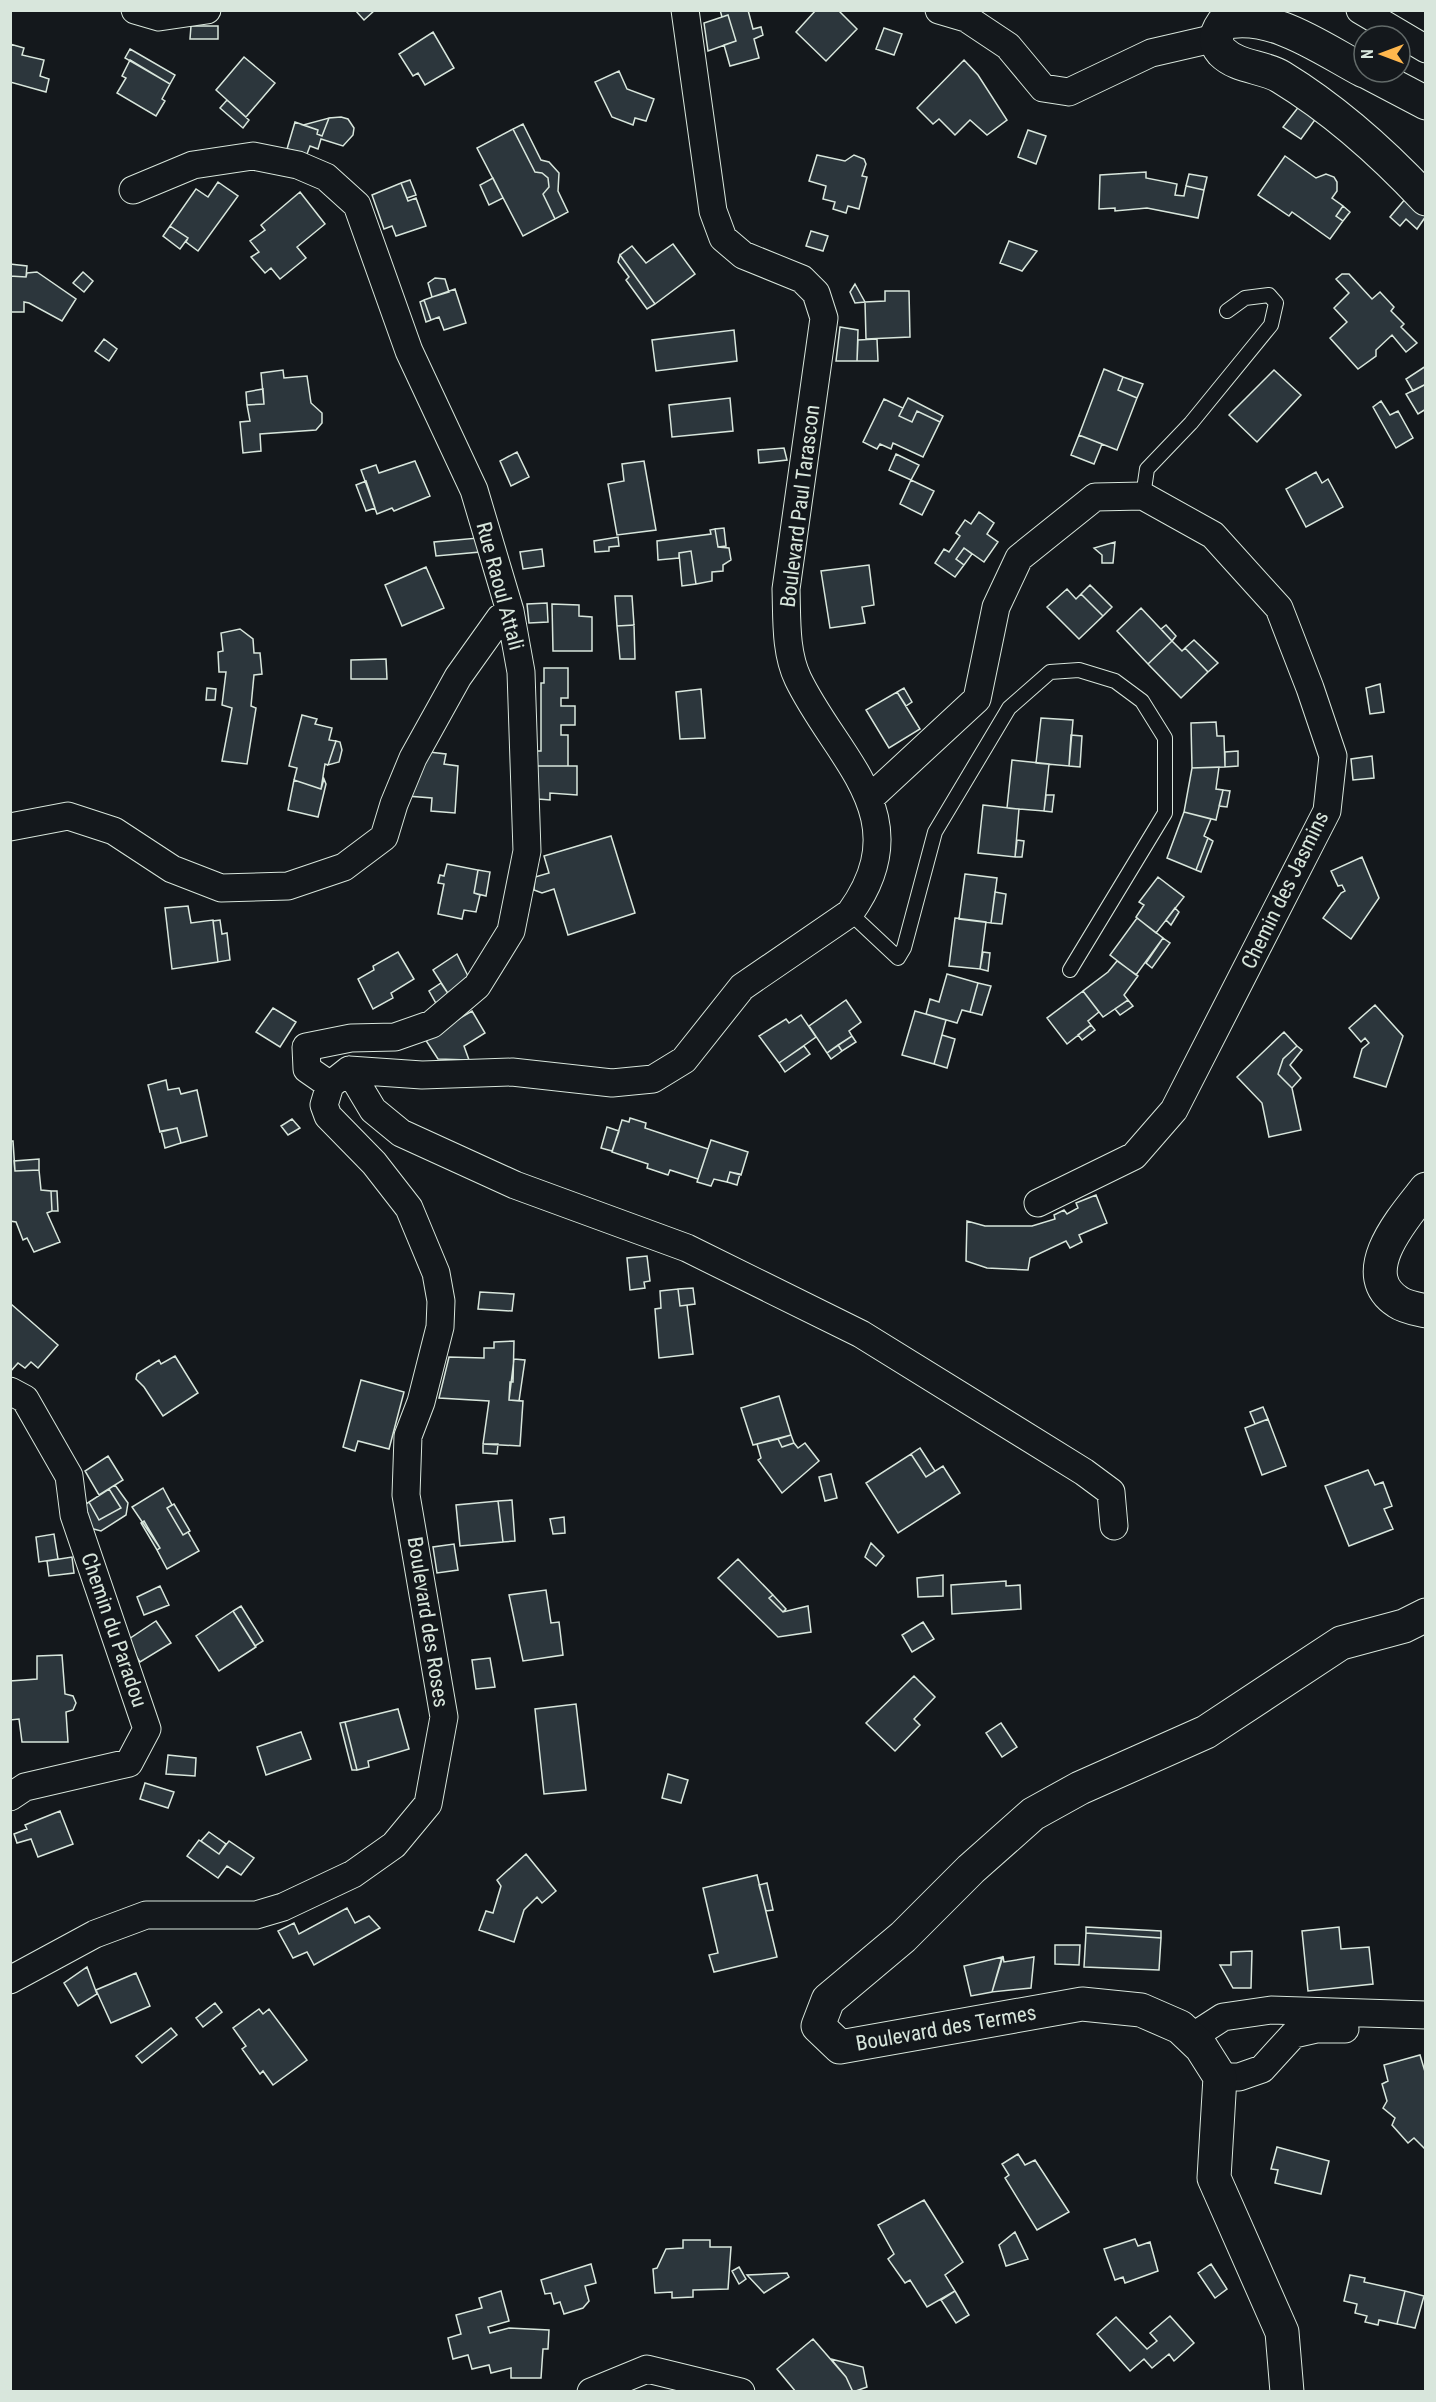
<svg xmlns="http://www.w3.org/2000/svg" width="1436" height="2402" font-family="'Roboto Condensed',sans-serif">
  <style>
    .building { fill: #2c363c; stroke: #d8e6dc; stroke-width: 1.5 }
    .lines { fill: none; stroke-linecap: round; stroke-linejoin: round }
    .lane-casing { stroke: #d8e6dc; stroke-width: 16 }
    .street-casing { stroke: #d8e6dc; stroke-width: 29 }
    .secondary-casing { stroke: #d8e6dc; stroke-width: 35 }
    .lane { stroke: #14181c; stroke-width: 14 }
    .street { stroke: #14181c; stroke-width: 27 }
    .secondary { stroke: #14181c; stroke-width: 33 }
    .labels { text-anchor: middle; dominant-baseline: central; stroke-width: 4.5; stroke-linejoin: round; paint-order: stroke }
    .street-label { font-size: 21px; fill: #d8e6dc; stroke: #14181c }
  </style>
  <rect width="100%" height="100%" fill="#14181c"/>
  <path class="building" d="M355,10H375L364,20Z
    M720,10H748L753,29L761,27L763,35L754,39L759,58L730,66L724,45L736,41L728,15L722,17Z
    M816,10H838L857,29L826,61L796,32Z
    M728,15L736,41L708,51L704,23Z
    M191,26H218V39H190Z
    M884,28L902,34L894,55L876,49Z
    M433,32L454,68L425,85L418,73L413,76L399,54Z
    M10,44L24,48L22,55L44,60L40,76L49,79L46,92L10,82Z
    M130,49L175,75L170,84L125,58Z
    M244,57L275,83L246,117L216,90Z
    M130,60L170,84L162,99L165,101L156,116L117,93L126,78L122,76Z
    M964,60L978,75L1007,120L987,135L970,120L955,135L939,119L933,124L917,108Z
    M619,71L627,89L654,99L646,121L635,118L633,125L612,117L595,82Z
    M227,100L249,120L243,128L220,108Z
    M1300,105L1317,117L1301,139L1283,127Z
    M341,117L348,119L354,128L353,135L343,146L321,139L318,149L310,146L307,154L287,149L295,122L318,130L317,134L322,136L329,118Z
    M329,118L322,136L317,134L318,130L303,125Z
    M523,124L541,160L549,162L559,173L558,191L568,212L555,219L543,194L549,187L548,178L542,173L535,172L513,129Z
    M513,129L535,172L542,173L548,178L549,187L543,194L555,219L523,236L477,148Z
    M1028,130L1046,136L1036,164L1018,157Z
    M817,155L845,161L854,155L864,159L866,164L862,176L867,177L859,209L848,206L846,213L833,209L835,202L823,199L826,186L809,181Z
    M1285,156L1316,178L1326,174L1334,177L1337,182V191L1332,198L1343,206L1336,216L1343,221L1330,239L1292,212L1289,216L1258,195Z
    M1146,172V178L1177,184L1175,195L1184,196L1186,186L1204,190L1198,218L1147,208L1115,211V208L1099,209L1100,175Z
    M1189,174L1207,177L1204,190L1186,186Z
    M493,178L503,198L489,205L480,185Z
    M410,180L416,195L407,198L401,183Z
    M218,182L238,196L198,251L186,242L188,238L170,226L196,189L208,197Z
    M401,183L408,201L416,198L426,226L396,236L392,226L384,229L372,195Z
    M300,192L325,224L297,247L306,258L280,279L271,268L265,273L251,257L259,252L250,241L265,230L261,225Z
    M1406,198L1426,216L1417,229L1406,219L1400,226L1390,217Z
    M1343,206L1350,212L1343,221L1336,216Z
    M170,226L188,238L180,249L163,236Z
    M811,231L828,236L823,251L806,246Z
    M1009,241L1037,251L1022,271L1000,263Z
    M673,244L695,274L655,304L620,255L632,246L646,263Z
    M620,255L655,304L647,309L626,280L629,277L618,262Z
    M10,264L27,266L26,277L10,276Z
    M37,272L76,299L62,321L29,303L24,302V312H10V276L26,277L27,273Z
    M83,272L93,281L84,292L73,283Z
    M1342,274H1349L1372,299L1380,292L1394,307L1391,311L1404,324L1401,327L1417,343L1406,352L1392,335L1376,350V356L1358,369L1330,338L1347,322L1334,308L1349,293L1336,279Z
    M435,278L445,279L449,292L432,297L428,283Z
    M855,284L865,302L855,303L850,292Z
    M455,289L466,323L444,330L439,317L431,320L424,300Z
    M885,291H909L910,337L866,339L865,302L885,301Z
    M424,300L431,320L426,322L420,302Z
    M840,327L858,330L857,361H836Z
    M734,330L737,361L656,371L652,340Z
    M104,339L117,349L109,361L95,351Z
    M877,339L878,361H857L858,340Z
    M1426,366V384L1413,391L1406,379Z
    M1104,369L1123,377L1118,390L1137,398L1117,450L1079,435Z
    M283,370L284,378L307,376L311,403L322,413V423L316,430L260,434L261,451L243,453L240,422L250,421L247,405L264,404L261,373Z
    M1274,370L1301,395L1257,442L1229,415Z
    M1123,377L1143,384L1137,398L1118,390Z
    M1426,384V409L1418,414L1406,394Z
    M263,389L264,404L247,405L246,392Z
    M730,398L733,431L672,437L669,405Z
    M908,398L943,416L940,422L917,411L912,422L899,416Z
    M884,399L903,408L899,416L912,422L917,411L940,422L923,457L893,443L891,449L880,444L877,449L863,442Z
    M1381,401L1390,415L1398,411L1413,438L1396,448L1373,407Z
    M1079,435L1102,444L1094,464L1071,455Z
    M784,448L787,460L759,463L758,450Z
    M517,452L529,477L511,486L500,461Z
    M896,454L919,465L911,480L889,470Z
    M415,461L430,496L394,511L392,508L377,514L361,470L376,465L379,473Z
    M644,461L656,530L617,535L608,484L624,481L622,464Z
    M1316,472L1322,483L1328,479L1343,507L1306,527L1286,489Z
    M911,480L934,491L922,515L900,504Z
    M366,481L375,508L366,511L356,485Z
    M979,512L994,523L987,534L998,542L984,562L964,548L956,559L964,565L955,577L935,563L944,549L949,552L960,536L956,533L965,520L971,524Z
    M724,528L726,546L718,547L715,529Z
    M715,529L718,547L729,548L731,560L723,565V571L712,572V581L696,584L691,551L679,553V558L658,560L657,541L711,534L710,530Z
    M618,537L619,546L609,547V551L595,552L594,541Z
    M478,538L480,552L436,556L434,542Z
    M1115,542L1113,563H1102V555L1094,548Z
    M964,548L972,554L964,565L956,559Z
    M542,549L544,566L523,569L520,552Z
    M691,551L696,584L682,586L679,553Z
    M869,565L874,605L862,607L865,623L830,628L821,571Z
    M426,567L444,608L402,626L385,585Z
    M1090,585L1112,607L1103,616L1081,594Z
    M1067,589L1076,599L1081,594L1103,616L1079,639L1047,607Z
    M615,596H632L634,625L617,626Z
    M547,603L548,622L529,623L527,604Z
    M552,604L579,605V616L592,617V651H553Z
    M1141,608L1172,641L1148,664L1117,631Z
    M634,625L635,659H620L617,626Z
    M1166,625L1176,636L1172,641L1161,629Z
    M240,629L253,639L254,653H260L262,674L254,675L251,706L256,708L247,764L222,761L232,708L222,705L226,672H219L218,652L223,651L221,633Z
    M1194,640L1218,663L1208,672L1185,648Z
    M1172,641L1182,651L1185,648L1208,672L1181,698L1148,664Z
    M386,659L387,679H351V660Z
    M544,668H568V698H561V706H575V725H561V735H568V766H534V751H541V683H544Z
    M1380,684L1384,712L1370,714L1366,688Z
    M207,688L216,689L215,700H206Z
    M904,688L912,702L906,706L897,692Z
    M701,689L705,738L680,739L676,692Z
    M897,692L920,729L889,748L866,710Z
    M302,715L317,719L315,724L332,728L329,740L336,741L328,765L325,764L321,789L294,780L297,768L289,766Z
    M1041,718L1073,720L1069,766L1036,763Z
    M1216,722L1217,736H1224L1225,767L1192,768L1191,723Z
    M1071,735L1082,736L1080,767L1069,766Z
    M336,741L340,742L342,750L339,762L328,765Z
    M1238,751V766L1225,767V752Z
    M429,752L446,754L444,764L458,766L455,813L431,811L432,798L407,796Z
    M1372,756L1374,778L1353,780L1351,759Z
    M1012,760L1049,764L1044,811L1007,808Z
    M534,766H577V795L550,793V800L538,799Z
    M1219,767L1216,789L1223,790L1216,820L1184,812L1192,768Z
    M324,779L326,784L318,817L288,810L294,780L321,789Z
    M1223,790L1230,791L1227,807L1219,806Z
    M1046,795H1054L1052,812L1044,811Z
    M983,805L1019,809L1015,857L978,853Z
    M1184,812L1211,819L1204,836L1208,838L1196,870L1167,858Z
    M611,836L635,913L568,935L554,889L542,893L534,890L535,877L549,873L544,856Z
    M1208,838L1213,841L1201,872L1196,870Z
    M1017,840L1024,841L1022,857H1015Z
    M1362,857L1379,898L1351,939L1323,918L1341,893L1345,891L1342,885L1338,886L1331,871Z
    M447,864L478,870L474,893L480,895L476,912L464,910L462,919L438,914L444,884L438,883L440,875L444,876Z
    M478,870L490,872L486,896L474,893Z
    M965,874L997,878L991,923L959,919Z
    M1158,877L1184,897L1156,933L1136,917L1144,905L1139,902Z
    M995,892L1006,894L1002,924L991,923Z
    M188,906L191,923L213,920L218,962L172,969L165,908Z
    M1175,908L1179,912L1171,925L1166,920Z
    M955,918L986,922L980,969L949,966Z
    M1137,918L1163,938L1136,975L1110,955Z
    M220,920L222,934L227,933L230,960L218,962L213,921Z
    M1163,938L1170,943L1152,968L1146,963Z
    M398,952L414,979L391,993L393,998L373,1009L358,979L374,970L373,966Z
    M983,952L990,953L988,971L980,969Z
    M457,954L468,976L449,995L433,970Z
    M1117,961L1138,976L1124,995L1128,1000L1103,1017L1083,991L1108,972Z
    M947,974L978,983L970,1012L962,1010L957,1023L926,1014L930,999L939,1002Z
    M441,983L449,995L437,1005L429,991Z
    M978,983L991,986L982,1015L970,1012Z
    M1083,991L1099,1012L1088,1021L1091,1025L1067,1044L1047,1018Z
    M846,1000L861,1022L849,1031L852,1036L827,1053L809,1026Z
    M1128,1000L1133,1006L1120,1015L1115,1009Z
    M1375,1005L1403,1036L1386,1087L1354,1077L1362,1049L1369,1043L1365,1038L1361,1042L1349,1028Z
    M273,1008L296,1022L280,1047L256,1032Z
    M472,1011L485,1033L464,1046L469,1060L438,1059L425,1039Z
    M915,1011L946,1020L934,1064L902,1055Z
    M801,1015L816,1037L779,1063L759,1036L786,1019L789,1023Z
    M1091,1025L1095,1030L1082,1040L1078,1035Z
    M1284,1032L1297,1046L1283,1059L1278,1074L1292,1088L1301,1130L1269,1137L1262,1103L1237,1077Z
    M942,1035L955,1039L947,1068L934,1064Z
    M852,1036L856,1042L842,1051L838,1045Z
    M838,1045L842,1051L831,1059L827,1053Z
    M804,1046L810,1054L785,1072L779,1063Z
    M1297,1046L1302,1050L1290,1065L1301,1078L1292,1088L1278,1074L1283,1059Z
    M166,1080L168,1090L179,1088L181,1094L197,1090L207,1136L181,1143L177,1128L160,1132L148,1085Z
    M630,1118L646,1123L645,1128L708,1149L698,1179L670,1170L668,1175L647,1168L648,1164L612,1152L622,1120L629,1122Z
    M292,1119L300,1128L288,1135L281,1126Z
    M607,1127L619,1131L612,1151L601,1148Z
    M177,1128L181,1143L165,1148L161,1131Z
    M711,1140L748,1152L741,1175L730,1172L727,1182L714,1179L711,1186L697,1182Z
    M10,1141H13L15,1171L39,1170L41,1190L51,1191L52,1211L47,1213L60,1242L34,1252L27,1238L23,1240L16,1222L10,1221Z
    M39,1159V1170L15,1171L14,1161Z
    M730,1172L740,1174L737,1185L727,1182Z
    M51,1191H57L58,1211H52Z
    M1096,1195L1107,1223L1079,1235L1082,1242L1070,1248L1066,1241L1030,1258L1028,1270L987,1268L966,1261L967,1221L985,1226H1032L1055,1219L1054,1215L1064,1210L1067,1214L1078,1208L1076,1203Z
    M647,1256L650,1281L644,1282L645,1288L630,1290L627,1258Z
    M693,1288L695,1304L680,1306L678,1289Z
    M678,1289L680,1306L687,1305L693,1354L659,1358L655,1309L661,1308L660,1291Z
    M480,1292L514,1294L512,1311L478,1309Z
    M11,1304L58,1345L38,1368L31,1362L25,1368L18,1363L10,1372Z
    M514,1341L513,1382H510L509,1400L523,1401L520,1446L483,1444L489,1401L439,1398L449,1357L484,1358V1348H494V1342Z
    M175,1356L198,1393L163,1416L144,1387L136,1379L137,1374L159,1360L161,1364Z
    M514,1359L525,1360L519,1401L509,1400Z
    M361,1380L404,1392L389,1449L358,1441L355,1451L343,1447Z
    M779,1396L791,1435L753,1445L741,1408Z
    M1263,1407L1268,1419L1255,1424L1250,1412Z
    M1268,1419L1286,1466L1262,1475L1245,1428Z
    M791,1435L794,1443L782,1447L778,1439Z
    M778,1439L782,1447L794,1443L798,1448L805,1443L819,1461L782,1493L758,1460L761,1458L757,1444Z
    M483,1444H498L497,1454L483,1453Z
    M920,1448L935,1471L926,1477L911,1454Z
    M911,1454L926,1477L943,1466L960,1493L898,1533L866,1483Z
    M108,1456L123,1480L99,1495L85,1471Z
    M1368,1470L1375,1485L1383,1482L1392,1506L1384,1509L1393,1529L1349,1546L1325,1486Z
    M831,1474L837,1498L825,1501L819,1477Z
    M115,1485L128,1503L126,1515L101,1531L90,1528L81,1507L89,1502L99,1520L121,1508L109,1489Z
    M163,1488L172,1505L167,1508L183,1535L188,1532L199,1551L167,1569L157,1550L160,1548L132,1507Z
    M109,1489L121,1508L99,1520L89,1502Z
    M512,1500L515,1541L503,1542L498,1501Z
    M498,1501L503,1542L460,1546L456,1505Z
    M174,1504L190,1531L183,1535L167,1508Z
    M564,1517L565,1533L553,1534L550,1519Z
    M144,1521L160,1548L157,1550L141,1523Z
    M54,1534L58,1559L39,1562L36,1537Z
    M871,1543L884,1556L876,1566L865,1557Z
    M454,1544L458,1570L437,1573L433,1547Z
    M72,1557L74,1573L49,1576L47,1561Z
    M738,1559L773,1595L769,1598L783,1612L808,1606L811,1632L778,1637L718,1578Z
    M943,1575V1596L918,1597L917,1578Z
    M1006,1581V1586L1020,1585L1021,1609L952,1614L951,1585Z
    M160,1586L169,1605L144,1615L137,1597Z
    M546,1590L551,1623L559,1622L563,1655L523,1661L509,1595Z
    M773,1595L786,1609L783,1612L769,1598Z
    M241,1606L263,1641L255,1646L233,1611Z
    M233,1611L256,1647L219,1671L196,1636Z
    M156,1621L171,1643L140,1662L126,1641Z
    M923,1622L934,1639L912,1652L902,1635Z
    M62,1655L65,1694L73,1696L76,1703L73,1710L66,1712L68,1742H22L19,1719L10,1720V1681L37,1679V1656Z
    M490,1658L495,1687L476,1689L472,1660Z
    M914,1676L935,1697L914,1719L920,1725L895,1751L866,1723Z
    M576,1704L586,1790L544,1794L535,1709Z
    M398,1709L409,1749L368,1761L369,1767L357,1770L345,1722Z
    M345,1722L357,1770H352L340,1723Z
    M1001,1723L1017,1747L1002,1757L986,1733Z
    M301,1732L311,1759L266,1775L257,1747Z
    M168,1755L196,1758L195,1776L166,1774Z
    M668,1774L688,1780L681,1803L662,1798Z
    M145,1783L174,1792L168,1808L140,1799Z
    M60,1811L73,1844L38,1857L31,1839L17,1843L14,1834L27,1829L25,1825Z
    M209,1832L226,1844L219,1854L201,1841Z
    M199,1840L219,1854L229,1841L254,1858L241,1875L227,1866L218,1878L187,1856Z
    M526,1854L556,1891L542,1903L537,1897L524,1910L514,1942L479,1930L486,1911L493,1913L501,1886L497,1880Z
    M757,1875L777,1957L714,1972L709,1955L718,1953L703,1888Z
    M767,1883L773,1910L766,1911L759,1885Z
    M347,1908L355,1923L369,1916L380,1928L314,1965L307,1952L293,1958L278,1931L294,1923L299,1934Z
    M1086,1927L1161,1931V1938L1086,1933Z
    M1339,1927L1341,1949L1369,1947L1373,1984L1308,1991L1302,1931Z
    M1086,1933L1161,1938L1159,1970L1084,1967Z
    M1055,1945H1080L1079,1965L1055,1964Z
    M1252,1951L1251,1988H1233L1220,1965H1231V1952Z
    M1003,1956L1004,1962L1034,1957L1031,1988L992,1992Z
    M1002,1957L992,1992L971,1996L964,1966Z
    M87,1967L97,1994L78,2006L64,1983Z
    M136,1973L150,2006L111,2023L96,1990Z
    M215,2003L222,2012L203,2027L196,2018Z
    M259,2009L263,2014L269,2009L307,2060L273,2085L263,2071L260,2074L242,2049L246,2046L233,2028Z
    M171,2028L177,2035L142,2063L136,2056Z
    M1420,2055L1426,2075V2150L1414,2138L1408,2143L1392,2125L1395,2118L1383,2108L1387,2101L1382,2084L1388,2081L1384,2065Z
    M1277,2147L1329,2161L1321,2194L1275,2183L1278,2170L1271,2169Z
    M1018,2154L1025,2165L1035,2160L1069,2212L1037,2230L1005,2178L1009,2175L1002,2164Z
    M924,2200L963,2262L945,2275L955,2291L927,2307L910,2280L905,2283L888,2259L894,2254L878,2225Z
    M1015,2232L1028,2259L1006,2266L999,2245Z
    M1135,2239L1138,2246L1150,2242L1158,2271L1125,2283L1123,2277L1115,2280L1104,2249Z
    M683,2240H710V2247H731L728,2289L693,2290V2297L672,2298V2292L655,2293L653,2269L657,2268L666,2249L683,2248Z
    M591,2264L596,2283L585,2286L589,2301L583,2308L564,2314L560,2302L554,2304L551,2293L545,2294L541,2280Z
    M1211,2264L1227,2289L1215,2298L1198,2273Z
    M739,2267L746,2279L739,2284L732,2271Z
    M787,2273L789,2277L764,2293L747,2275Z
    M1350,2275L1365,2278L1364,2282L1405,2291L1397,2324L1379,2320L1378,2325L1365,2322L1367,2316L1355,2313L1357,2304L1344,2301Z
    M501,2291L509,2321L488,2327L490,2333L509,2328L549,2330L548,2349H543L541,2378H511V2368L491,2373L489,2365L472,2369L468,2355L453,2359L448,2338L461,2334L456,2315L482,2308L479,2298Z
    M955,2291L969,2315L956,2323L941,2300Z
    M1405,2291L1424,2296L1415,2328L1397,2324Z
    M1170,2316L1194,2343L1174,2361L1169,2354L1152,2368L1144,2359L1130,2371L1097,2334L1116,2317L1147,2349L1157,2341L1150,2333Z
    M813,2339L846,2377L853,2392H796L777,2369Z
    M831,2359L863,2367L867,2387L853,2392L846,2377Z"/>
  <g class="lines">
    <defs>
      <path id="lane" d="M1143,496L1147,469L1191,423L1271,325L1276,303L1269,295L1245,298L1227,311
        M850,913L898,958L904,948L935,832L1009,708L1050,672L1079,670L1115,681L1142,701L1165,738V813L1070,970"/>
      <path id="street" d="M135,10L159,17L207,10
        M939,10L966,18L1008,46L1043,88L1069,92L1151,53L1216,38
        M1360,10L1426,49
        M133,190L193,165L253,156L298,165L326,177L357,205L409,351L474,490L510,611L521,672L527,851L511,931L477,986L432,1024L395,1037L351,1038L306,1047L307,1069L330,1085
        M870,798L977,699L996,607L1019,558L1095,497L1143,496L1213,535L1279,608L1310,688L1333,756L1327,811L1174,1110L1134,1156L1038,1203
        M10,827L68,816L114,831L172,869L221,888L288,886L344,867L384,837L394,804L413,758L458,677L500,618L510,611
        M349,1070L373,1110L401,1133L515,1185L687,1248L861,1334L1084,1472L1111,1492L1114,1526
        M330,1085L349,1070L422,1075L512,1072L612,1083L653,1079L684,1060L742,987L850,913C920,816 837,760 798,679C785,652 787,618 786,589L824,318L816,293L802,279L743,255L723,238L713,211L685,10
        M10,1391L25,1399L69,1476L74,1515L147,1729L129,1763L25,1787L10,1797
        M10,1980L95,1934L146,1915H256L283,1907L353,1874L394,1845L428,1804L444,1717L406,1495L408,1436L421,1402L440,1327L441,1301L436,1273L409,1208L374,1163L328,1116L324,1105L330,1085
        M1192,2037L1223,2017L1271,2010L1426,2015
        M1220,2077H1239L1262,2069L1294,2034L1316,2029H1345
        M591,2392L647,2369L741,2392"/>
      <path id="secondary" d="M1364,71C1322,49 1272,11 1223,23C1216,33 1213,42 1222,52C1238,68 1263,66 1281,77C1335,110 1382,152 1426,199
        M1367,72L1426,103
        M1426,1189C1405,1216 1353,1273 1398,1302C1405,1307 1417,1309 1426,1311
        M1287,2392L1282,2332L1214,2178L1220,2077L1201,2047L1180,2027L1141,2010L1082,2004L840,2047L818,2026L828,2000L903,1937L971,1869L1033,1814L1080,1788L1206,1732L1341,1643L1404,1626L1426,1615"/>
    </defs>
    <use href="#lane" class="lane-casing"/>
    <use href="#street" class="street-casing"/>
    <use href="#secondary" class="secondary-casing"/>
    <use href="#lane" class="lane"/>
    <use href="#street" class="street"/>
    <use href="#secondary" class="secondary"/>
  </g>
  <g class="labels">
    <g class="street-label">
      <text transform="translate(800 506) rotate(-83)">Boulevard Paul Tarascon</text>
      <text transform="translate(500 586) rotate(75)">Rue Raoul Attali</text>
      <text transform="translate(1285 890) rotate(-64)">Chemin des Jasmins</text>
      <text transform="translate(428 1622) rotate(81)">Boulevard des Roses</text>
      <text transform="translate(114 1630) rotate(71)">Chemin du Paradou</text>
      <text transform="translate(946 2028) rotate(-10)">Boulevard des Termes</text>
    </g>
  </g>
  <rect width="1436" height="2402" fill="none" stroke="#d8e6dc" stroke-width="24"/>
  <g transform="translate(1382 54) rotate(270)"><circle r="28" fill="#14181c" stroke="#626a69" stroke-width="1.5"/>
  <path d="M0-4.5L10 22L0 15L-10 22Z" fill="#ffb74d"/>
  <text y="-9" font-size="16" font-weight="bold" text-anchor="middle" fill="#d8e6dc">N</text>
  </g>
</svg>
